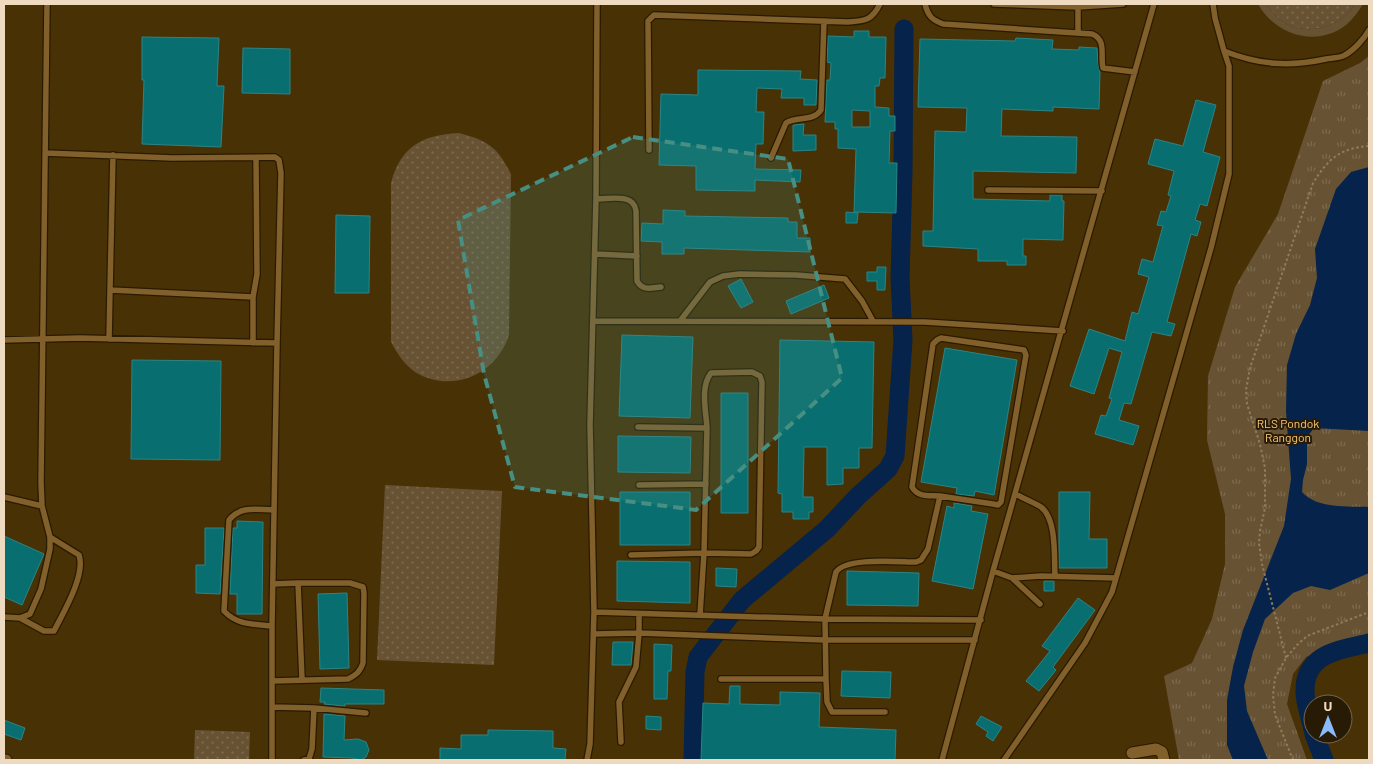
<svg xmlns="http://www.w3.org/2000/svg" width="1373" height="764" font-family="Barlow,sans-serif">
  <style>
    .grass { fill: url(#grass-dots) }
    .park { fill: url(#park-tufts) }
    .pitch { fill: #675334 }
    .water { fill: #05234b }
    .lines { fill: none; stroke-linecap: round; stroke-linejoin: round }
    .river { stroke: #05234b; stroke-width: 19 }
    .building { fill: #086e70; stroke: #2c8485; fill-rule: evenodd }
    .service-casing { stroke: #2a1a00; stroke-width: 8 }
    .minor-casing { stroke: #2a1a00; stroke-width: 13 }
    .path { stroke: #927c58; stroke-width: 2; stroke-dasharray: 2.5 2.5; stroke-linecap: butt }
    .service { stroke: #81602c; stroke-width: 5.5 }
    .minor { stroke: #81602c; stroke-width: 11 }
    .marked { fill: #468f82; fill-opacity: 0.2; stroke: #468f82; stroke-width: 4; stroke-dasharray: 10 6; stroke-linejoin: round }
    .labels { text-anchor: middle; dominant-baseline: central; stroke-width: 4; stroke-linejoin: round; paint-order: stroke }
    .park-label { font-size: 12px; fill: #fcca7c; stroke: #281b05 }
  </style>
  <defs>
    <pattern id="grass-dots" width="8" height="8" patternUnits="userSpaceOnUse" patternTransform="scale(1.25)"><rect width="8" height="8" fill="#675334"/><path d="M2 2h.1M6 6h.1" fill="none" stroke="#7d6b50" stroke-width="1.8" stroke-linecap="round"/></pattern>
    <pattern id="park-tufts" width="24" height="20" patternUnits="userSpaceOnUse" patternTransform="scale(1.25)"><rect width="24" height="20" fill="#675334"/><path d="M3 7l-1-3M5 7V3M7 7l1-3M15 17l-1-3M17 17v-4M19 17l1-3" fill="none" stroke="#7d6b50"/></pattern>
  </defs>
  <rect width="100%" height="100%" fill="#493106"/>
  <path class="grass" d="M1267,4H1355C1335,36 1285,39 1267,4Z
    M459,133C489,141 497,147 511,174L509,335C496,375 452,394 415,372C404,364 397,353 391,342V183C401,146 422,135 459,133Z
    M385,485L502,491L494,665L377,660Z
    M195,730L250,732L249,760H194Z"/>
  <path class="park" d="M1369,56V633L1306,657L1293,674L1287,704L1307,760H1179L1164,676L1192,663L1212,619L1225,564V514L1207,440L1208,376L1235,287L1278,214L1323,81L1360,63Z"/>
  <path class="pitch" d="M1258,4H1267C1285,39 1335,36 1355,4H1363C1358,12 1353,19 1346,25C1317,48 1275,35 1258,4Z"/>
  <path class="water" d="M1369,167V431L1314,428L1307,437V464L1303,480L1302,492C1317,509 1348,506 1369,507V573L1330,590L1311,586L1293,593L1265,619L1253,652L1244,686L1247,711L1268,760H1233L1227,745V700L1233,667L1243,630L1284,526L1291,479L1286,411L1287,365L1296,334L1310,305L1317,278L1315,249L1336,189L1351,172Z"/>
  <g class="lines">
    <path class="river" d="M1313,730C1311,718 1305,704 1305,692C1304,653 1340,650 1369,643
      M1314,734L1324,760
      M693,760L695,672L698,657L742,600L827,529L858,496L888,469L895,456L903,340L900,278L903,172L904,29"/>
  </g>
  <path class="building" d="M854,31H869V37H886L885,78H880L879,86H875V107L889,108V116H895V131H890L889,163H897L896,213L854,212L856,149L838,148V129H835V122H825L827,80H830L831,63L827,62L828,36L854,37ZM852,110L870,111V127H852Z
    M142,37L219,38L217,86H224L221,147L142,144L144,80H142Z
    M1016,38L1053,40L1052,49L1079,50V47L1097,48L1098,64L1100,72L1099,109L1053,107V111L1002,109L1001,136L1077,137L1076,173L973,171V199L1050,201V195H1062V201H1064L1063,240L1023,239V256H1026V265H1007V261H978V249L923,246V231H933L935,131L966,132L967,108L918,107L920,39L1015,41Z
    M243,48L290,49V94L242,93Z
    M698,70L801,71L800,79L817,80L816,105H804V98H781L782,89L757,88L756,112H764L763,144H756L755,169L801,170L800,182L755,180V191L696,190V166L659,165L661,94L698,95Z
    M1196,100L1216,105L1203,152L1220,157L1207,206L1200,204L1195,220L1201,222L1197,236L1191,234L1167,322L1175,324L1171,336L1152,332L1131,404L1124,403L1119,420L1139,426L1133,445L1095,434L1101,415L1106,416L1112,399L1109,398L1122,352L1109,348L1094,394L1070,386L1089,329L1125,341L1132,312L1138,314L1149,277L1138,274L1142,259L1153,262L1163,226L1157,225L1161,211L1166,212L1171,196L1168,195L1174,171L1148,164L1155,139L1183,146Z
    M804,124L803,135H816V150L793,151V125Z
    M663,210L685,211V216L788,218V222H797V238H810V252L684,248V254H662V242L641,241L642,223L663,224Z
    M846,212L858,213L857,223H846Z
    M336,215L370,216L369,293H335Z
    M877,267H886L885,290H877V281H867V272H877Z
    M741,279L753,302L741,308L728,286Z
    M824,285L829,298L791,314L786,301Z
    M622,335L693,337L690,418L619,416Z
    M780,340L874,342L872,448H859V468H843V484L827,485V447H804L803,497H813V512H809V519H793V512H782V494L778,493Z
    M945,348L1017,360L994,495L975,491L974,496L956,494L957,488L921,482Z
    M132,360L221,361L220,460L131,459Z
    M721,393H748V513H721Z
    M618,436L691,437L690,473L618,472Z
    M620,492H690V545H620Z
    M1059,492H1090L1089,539H1107V568H1059Z
    M954,503L972,506L971,511L988,514L973,589L932,581L947,506L954,508Z
    M237,521L263,522L262,614H237V594H230L233,528H237Z
    M205,528H224L220,594L196,593V565H205Z
    M4,536L44,554L22,605L4,597Z
    M617,561L690,562V603L617,601Z
    M716,568L737,569L736,587L716,586Z
    M847,571L919,573L918,606L847,605Z
    M1044,581H1054V591H1044Z
    M347,593L349,668L320,669L318,594Z
    M1078,598L1095,610L1053,667L1056,670L1039,691L1026,681L1050,651L1042,646Z
    M613,642H633L631,665H612Z
    M654,644L672,645L671,671H668L667,699H654Z
    M842,671L891,672L890,698L841,696Z
    M730,686H740V704L780,705V692L820,693L819,727L896,730L895,760H701L703,703L729,704Z
    M321,688L384,690V704H345V706L324,704L325,702H320Z
    M324,714L345,716L344,740L358,739L366,742L369,750L366,757L361,760L352,758L323,757Z
    M646,716L661,717V730L646,729Z
    M981,716L1002,727L993,741L986,736L988,732L976,724Z
    M4,720L25,728L21,740L4,734Z
    M488,730L553,731V748L566,749L565,760H440V748L461,749V735H488Z"/>
  <g class="lines">
    <defs>
      <path id="service" d="M925,4C928,16 932,20 943,24L1092,34C1107,40 1100,55 1103,68L1135,72
        M994,4L1078,7L1123,4
        M1213,4L1215,18L1224,51C1259,65 1289,67 1326,59C1332,58 1340,58 1345,55C1354,50 1364,39 1369,30
        M1078,7V33
        M649,150L648,21L654,15L848,22C866,21 872,20 880,4
        M113,155L110,290L253,297L257,274L256,158
        M771,158L786,123C797,116 813,122 821,110L824,21
        M988,190L1102,191
        M596,199C610,199 634,193 636,211L637,281C643,291 650,288 661,287
        M595,254L637,256
        M593,321L925,322L1063,331
        M680,321L710,282L723,276L740,274L796,275L845,279L862,301L873,321
        M109,339L110,290
        M4,340L80,338L277,343L281,173L279,160L275,157L172,158L45,153
        M253,343V297
        M639,485L706,484
        M1016,494C1024,499 1033,502 1041,507C1057,519 1054,558 1055,576
        M4,497L42,506
        M631,555L704,553L751,554L756,551L759,547L762,382L760,376L752,372L711,373C700,387 706,411 707,428L638,427
        M993,571L1012,578L1041,576L1116,578
        M1012,578L1040,604
        M273,584L298,583
        M594,612L825,619L981,620
        M700,615L704,553L707,428
        M4,617L20,618L30,614L41,589L50,549V537L42,506L41,482L47,4
        M20,618L44,631H54C63,613 86,575 79,555L50,537
        M272,626C253,624 237,625 224,611L229,520C241,505 257,510 274,510
        M594,634L639,633L825,640H975
        M721,679H826L825,619L836,572C846,557 898,562 916,562L921,560L928,549L940,496L993,504L998,505L1001,502L1026,355L1024,350L941,338L937,340L933,344L912,487C918,498 930,495 940,496
        M826,679L827,702L832,712H885
        M272,681L348,679C356,675 360,672 363,663L364,593L363,587L350,583H298L302,679
        M272,707L314,708L366,713
        M621,742L619,702L636,667L639,633V614
        M272,760V626L277,343
        M304,760L309,759L312,749L314,708
        M587,760L590,744L594,612L590,425L596,199L597,4
        M942,760L993,571L1154,4
        M1004,760L1085,643L1112,592L1211,248L1229,174V66L1224,51"/>
      <path id="minor" d="M1132,753L1156,749L1162,752L1164,760
        M4,760H6"/>
    </defs>
    <use href="#service" class="service-casing"/>
    <use href="#minor" class="minor-casing"/>
    <path class="path" d="M1286,658L1262,564L1259,543L1260,531L1265,508V468L1260,444L1247,404L1246,390L1250,368L1313,183C1328,159 1340,148 1369,146
      M1293,760L1275,715L1273,695L1275,678L1286,658L1297,645L1307,636L1369,612"/>
    <use href="#service" class="service"/>
    <use href="#minor" class="minor"/>
  </g>
  <path class="marked" d="M633,137L788,159L842,378L696,510L515,487L484,374L458,220Z"/>
  <g class="labels">
    <g class="park-label">
      <text x="1288" y="423">RLS Pondok<tspan x="1288" dy="14">Ranggon</tspan></text>
    </g>
  </g>
  <rect width="1373" height="764" fill="none" stroke="#eddac0" stroke-width="10"/>
  <g transform="translate(1328 719)"><circle r="24" fill="#281b05" stroke="#776750"/>
  <path d="M0-4L9 19L0 12L-9 19Z" fill="#8abafc"/>
  <text y="-8" font-size="14" font-weight="bold" text-anchor="middle" fill="#eddac0">U</text>
  </g>
</svg>
